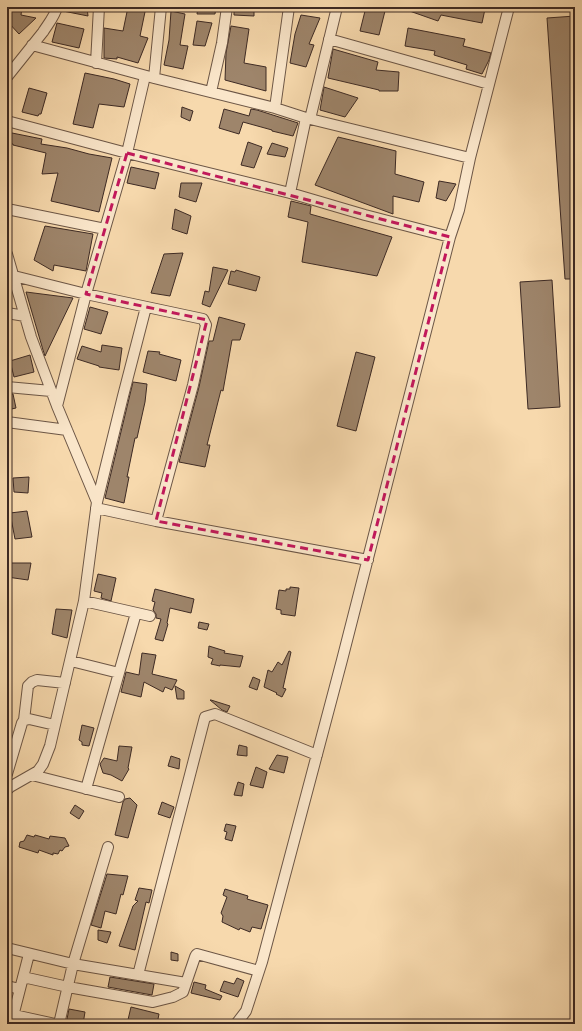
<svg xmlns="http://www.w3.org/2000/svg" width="582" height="1031" font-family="'IM FELL English',serif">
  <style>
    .building { fill: #9e856b; stroke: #3d2a24 }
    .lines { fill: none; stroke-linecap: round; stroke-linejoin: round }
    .minor-casing { stroke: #6c5646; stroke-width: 12 }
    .minor { stroke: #fae6ca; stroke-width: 10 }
    .marked { fill: none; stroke: #c2185b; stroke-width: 3; stroke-dasharray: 8 5; stroke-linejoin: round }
  </style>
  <rect width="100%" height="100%" fill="#f7d9ad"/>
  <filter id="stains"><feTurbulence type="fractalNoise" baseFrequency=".005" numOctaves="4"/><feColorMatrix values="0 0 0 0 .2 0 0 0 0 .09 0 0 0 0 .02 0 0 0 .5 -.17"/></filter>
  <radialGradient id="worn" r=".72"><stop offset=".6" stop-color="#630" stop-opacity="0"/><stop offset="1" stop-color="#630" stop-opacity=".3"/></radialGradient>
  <path class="building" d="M15,7H22L21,15L36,18L19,34L7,21V14Z
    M63,7H87L88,16L63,11Z
    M128,7H146L140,36L148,38L138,63L117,57V59L104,58V28L123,31Z
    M198,7H216L215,14H197Z
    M234,7H254V16L234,15Z
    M366,7H386L379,35L360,31Z
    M401,7H479L485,9L482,23L441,15L438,21L401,8Z
    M171,11L185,14L180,45L188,46L183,69L164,65L169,40Z
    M301,15L320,18L309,44L314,45L306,67L290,63L295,34Z
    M575,16V279H565L547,18Z
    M197,21L212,23L205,46L193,45Z
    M57,23L84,29L79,48L52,42Z
    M231,26L249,29L244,63L266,67V91L225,80L226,53Z
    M408,28L465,39L463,46L491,53L489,60L482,74L466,69L467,65L434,55L435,51L405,46Z
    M333,49L378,62L376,70L399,72L398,91H379V90L328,78Z
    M85,73L114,79L130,84L124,107L99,104L93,128L73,124Z
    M324,87L358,98L345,117L320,110Z
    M29,88L47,93L41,114H39L38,116L22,112Z
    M182,107L193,111L190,121L181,117Z
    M224,109L249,116L251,109L257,110L298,123L293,136L272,131V130L243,122L239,134L219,128Z
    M7,132L42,139L41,144L67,148L89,154L112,158L99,212L51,201L58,173L42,174L46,153L13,145V144L7,143Z
    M338,137L396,151L395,174L424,182L419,202L393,196V214L315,185Z
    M248,142L262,147L254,168L241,165Z
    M272,143L288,148L285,157L267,154Z
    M131,167L159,173L155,189L127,183Z
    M439,181L456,184L446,201L436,198Z
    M181,183H202L196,202L179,197Z
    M291,201L311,206L310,214L392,237L377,276L302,262L308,222L288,217Z
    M175,209L191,216L187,234L172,229Z
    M45,226L93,234L86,271L54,265L53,271L34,260Z
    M183,253L170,296L151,293L164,254Z
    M213,267L228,270L210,307L202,304L205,291L209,292Z
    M236,270L260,277L256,291L228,284L231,271L235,272Z
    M552,280L560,407L528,409L520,282Z
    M26,292L73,298L45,356L43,350Z
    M90,307L108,312L101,334L84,329Z
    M219,317L245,324L240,340H232L223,391L221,390L207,445H210L205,467L179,462L199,387L209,341H213Z
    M102,345L122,348L119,370L99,367V366L77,359L82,346L101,352Z
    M148,351L160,352L159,354L181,360L176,381L143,372Z
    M356,352L375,357L356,431L337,426Z
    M30,355L34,372L14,377L10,361Z
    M133,382L147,384L145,402L137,438H135L127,477H129L124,503L105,498Z
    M7,394H13L16,408L7,410Z
    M29,477L28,493L14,492L13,478Z
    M27,511L32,537L15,539L10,513Z
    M7,563H31L28,580L7,577Z
    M98,574L116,578L111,601L101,598L102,593L94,591Z
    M290,587L299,588L295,616L281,614V610L276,609L279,590L286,591V589H290Z
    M155,589L194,599L191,613L170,608L167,623L168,624L163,641L155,639L161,619L156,618V614L153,610L155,602L152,601Z
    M56,609L72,610L67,638L52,634Z
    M199,622L209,624L207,630L198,628Z
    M209,646L225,651L224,653L243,656L240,667L220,665V666L211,664L213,659L208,657Z
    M289,651L291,652L283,688L286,689L282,697L276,694L277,693L264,687L268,670L272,672L278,662L282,665Z
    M142,653L156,655L152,674L177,680L172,690L165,687L163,692L144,682L141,697L121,692L126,672L139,675Z
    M253,677L260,680L257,690L249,687Z
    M175,686L184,691V699H177Z
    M210,700H211L230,706L227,712L222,710Z
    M82,725L94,728L89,746L82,745V742L79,740Z
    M239,745L247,747V756L237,755Z
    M119,746L132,747L128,768L129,769L122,781L111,775L103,773L100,764L104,758L117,761Z
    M277,755L288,757L284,773L269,769Z
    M171,756L180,759L179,769L168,766Z
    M256,767L267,772L263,788L250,785Z
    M238,782L244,784L242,796L234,795Z
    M130,798L137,805L128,838L115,835L123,802L125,799Z
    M162,802L174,807L170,818L158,814Z
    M75,805L84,811L79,819L70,813Z
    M226,824L236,826L232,841L225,839L227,832L224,831Z
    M27,835L34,837L35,835L49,839L50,836L65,838L69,846L65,847L62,851L60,850L58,854L53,853V855L39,850L38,853L19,847L20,842L24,841Z
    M107,874L128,876L123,895L121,894L116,914L105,911L101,928L91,925Z
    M139,888L152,890L149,903L146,902L135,950L119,946L133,906L138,901L135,900Z
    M225,889L248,896L247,899L268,905L261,929L252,927L250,932L240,928L239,930L222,922L223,916L221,913L227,897L223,895Z
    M98,930L111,932L107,943L98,940Z
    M171,952L178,954V961L171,960Z
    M110,977L154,984L152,995L108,987Z
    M237,978L244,981L238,997L220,991L224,981L234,984Z
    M194,982L206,985L205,989L222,996L220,1000L191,993Z
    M131,1007L159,1014L157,1024H127Z
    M69,1009L85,1012L83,1024H66Z"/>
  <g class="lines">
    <defs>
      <path id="minor" d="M329,39L489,84
        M32,45L154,78L275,108L306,118L470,158
        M96,63L99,7
        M7,77C19,62 31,47 43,32C48,24 55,16 57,7
        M154,78L161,7
        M211,92L222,43L227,7
        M275,108L289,7
        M310,119L337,7
        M7,121L127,153L290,193L365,215L450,237
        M290,193L306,118
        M7,209L105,229
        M7,254L31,337L57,406L97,502
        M14,276L86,294L203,319L206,325L193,385L156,521
        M7,313L25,316
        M7,387L51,391
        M57,406L86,294L127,153L145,76
        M7,422L67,430
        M96,508L156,521L368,560
        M84,601L150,616
        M71,661L119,673
        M24,720L28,686L32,682L37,680L65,683
        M7,774L22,723L24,720L29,719L55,725
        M32,775L119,797
        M86,789L136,613
        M7,790L10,787L38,771L43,764L50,746L84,601L97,502L123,396L146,307
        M7,948L73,964L186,983
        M138,975L205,717L215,714L317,755
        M23,977L68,987L153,1002L173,997L183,992L195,957L196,955L197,954L259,971
        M7,986L20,989
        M14,1015L55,1024
        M11,1024L29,954
        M59,1024L73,964L108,847
        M236,1024L246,1011L262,962L342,660L450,237L459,210L470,158L509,7"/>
    </defs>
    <use href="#minor" class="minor-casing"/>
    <use href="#minor" class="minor"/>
  </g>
  <path class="marked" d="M127,153L450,237L368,560L156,521L207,320L86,294Z"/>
  <rect width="582" height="1031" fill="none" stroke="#f7d9ad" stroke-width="24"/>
  <rect x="8" y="8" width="566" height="1015" fill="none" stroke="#3d2a24" stroke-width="2"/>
  <rect x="12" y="12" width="558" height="1007" fill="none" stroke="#3d2a24"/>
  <rect width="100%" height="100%" filter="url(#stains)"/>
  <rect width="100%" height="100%" fill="url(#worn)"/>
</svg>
